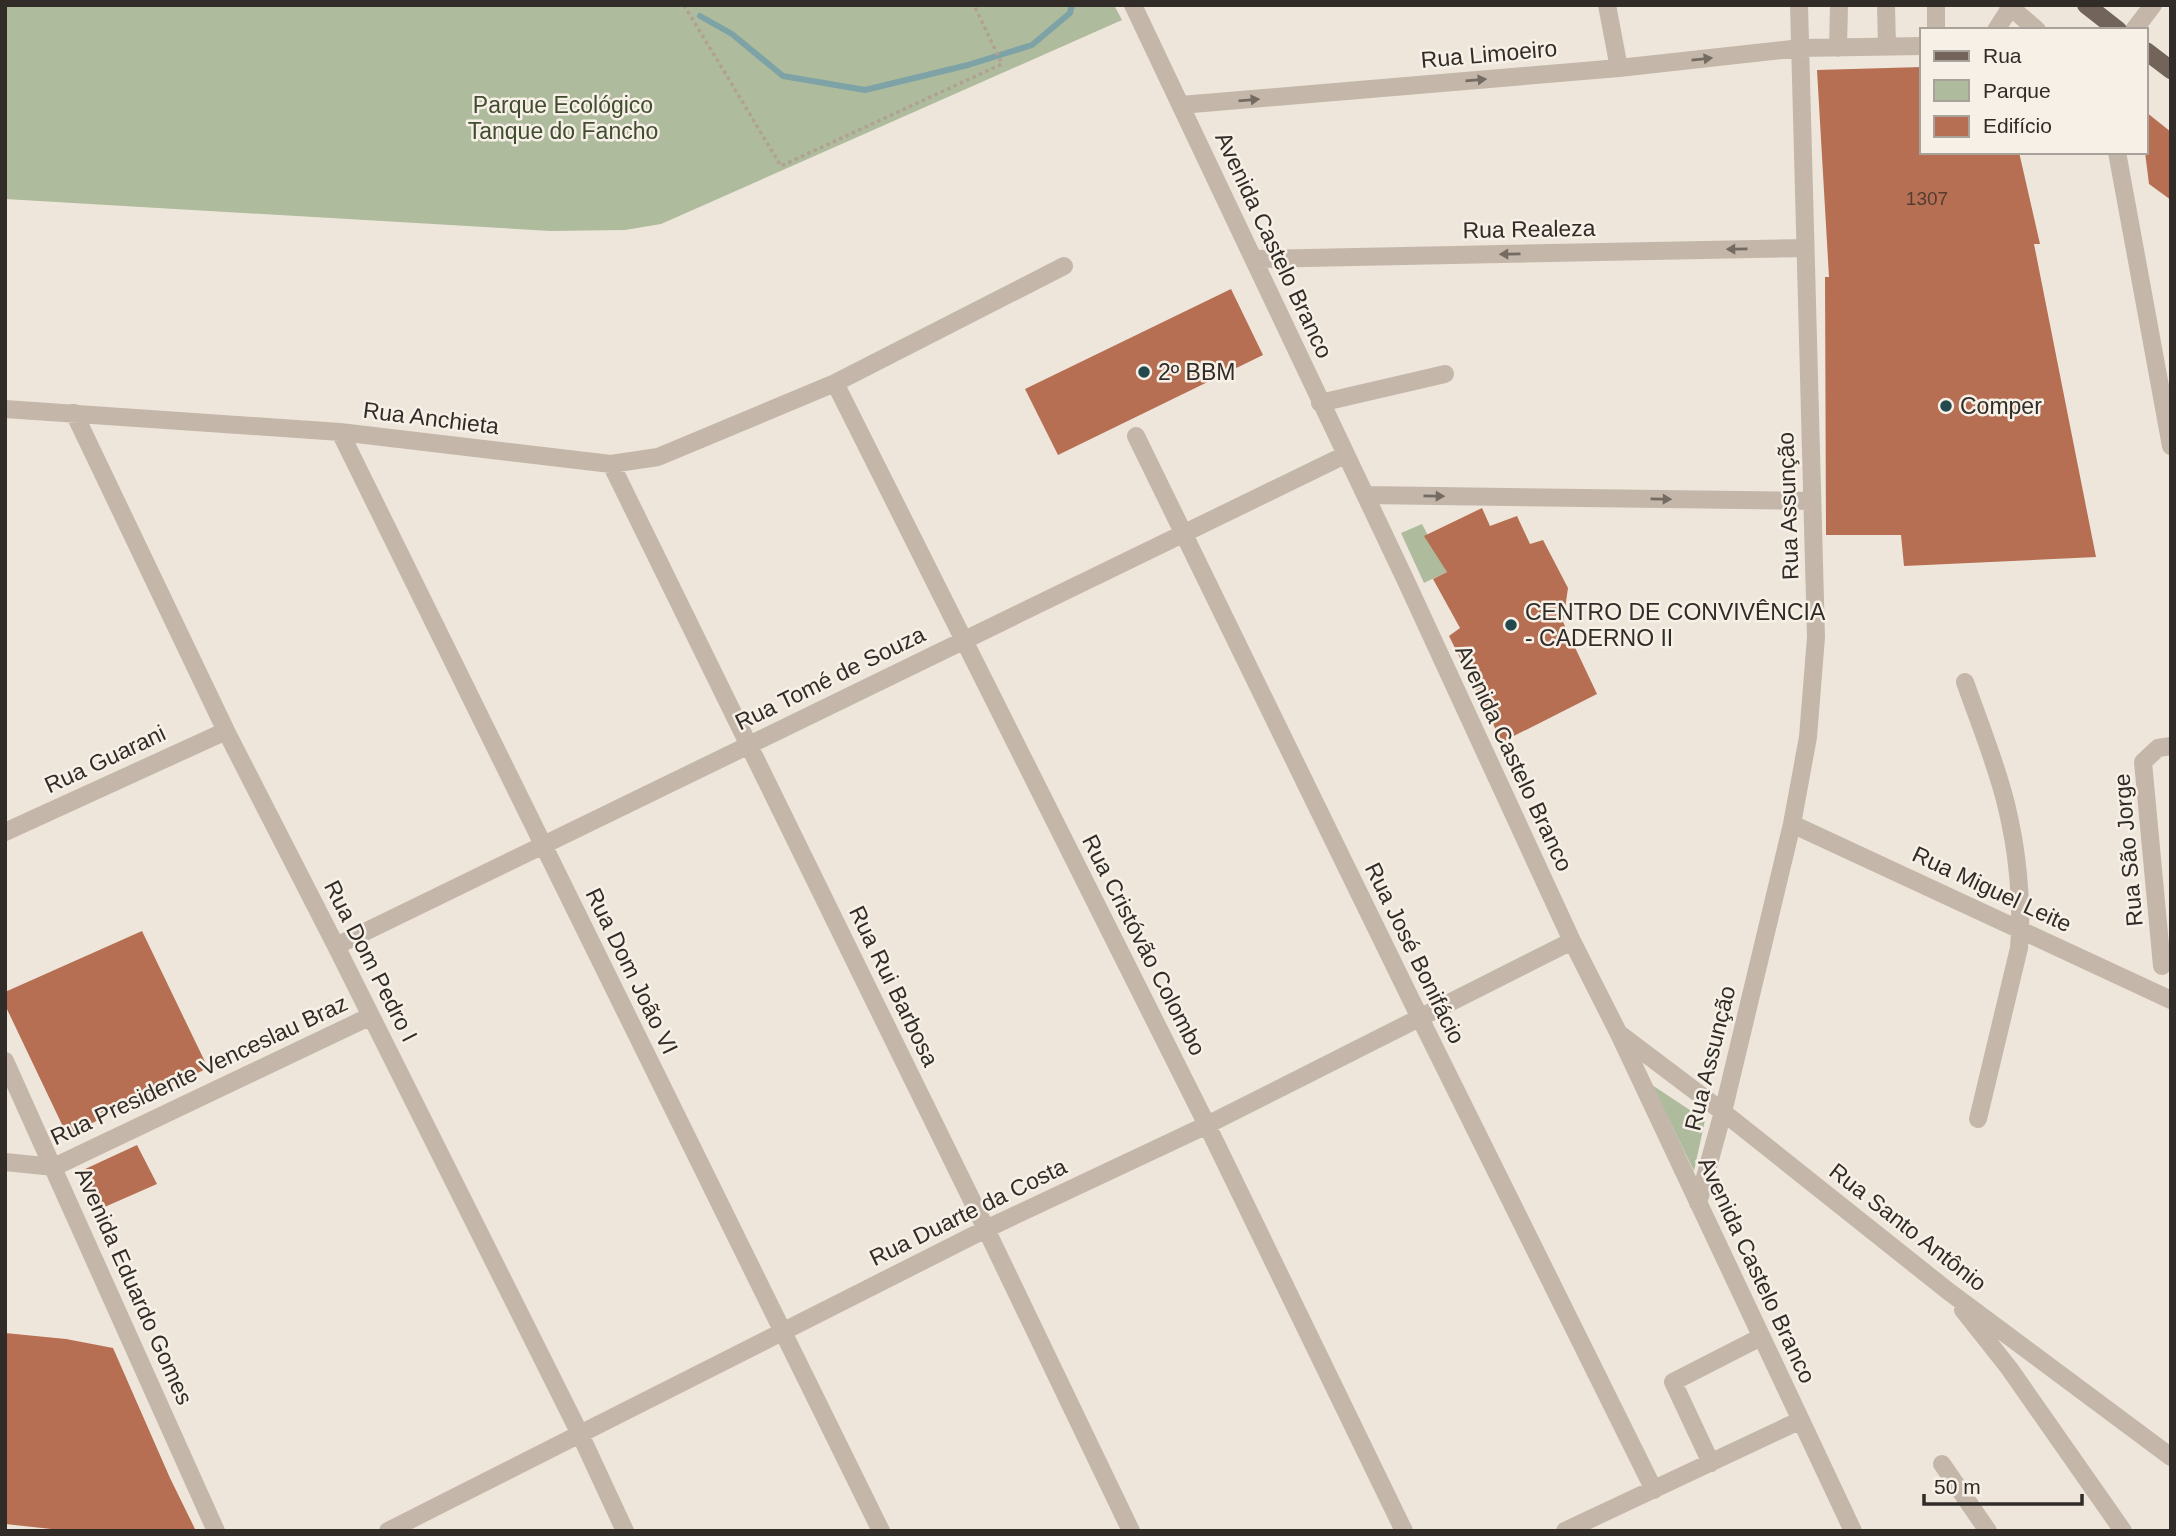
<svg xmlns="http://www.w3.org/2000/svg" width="2176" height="1536" font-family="Helvetica,sans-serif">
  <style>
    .green { fill: #afbb9d }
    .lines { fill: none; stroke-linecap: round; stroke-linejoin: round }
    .stream { stroke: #7ea3a7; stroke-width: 6 }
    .building { fill: #b66f52 }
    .path { stroke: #b0a193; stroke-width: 3.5; stroke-dasharray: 3.5 3.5; stroke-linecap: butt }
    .minor { stroke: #c4b7a9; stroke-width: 18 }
    .major { stroke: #72645b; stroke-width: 18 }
    .oneway { fill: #746b62 }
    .poi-dot { fill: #23494e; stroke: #f6f0e7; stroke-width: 2.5 }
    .labels { text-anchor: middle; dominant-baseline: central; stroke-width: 5; stroke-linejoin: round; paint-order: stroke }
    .number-label { font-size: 19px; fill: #533d32 }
    .street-label { font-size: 23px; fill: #322c28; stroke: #f6f0e7 }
    .park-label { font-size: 23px; fill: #414d2f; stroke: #f6f0e7 }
    .poi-label { font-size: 23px; fill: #322c28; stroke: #f6f0e7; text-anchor: start }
  </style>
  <rect width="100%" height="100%" fill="#eee6db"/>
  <path class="green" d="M5,5H1114L1122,20L661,224L625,230L551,231L5,199Z
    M1422,524L1447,572L1424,583L1401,533Z
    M1652,1085L1705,1120L1694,1171Z"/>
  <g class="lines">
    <path class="stream" d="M700,16L732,34L783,76L865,90L968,65L1032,45L1070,13L1072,5"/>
  </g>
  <path class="building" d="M1922,67V152H2019L2040,244H2034L2096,557L1904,566L1901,535H1826L1825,277H1829L1817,70Z
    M2146,112L2171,132V200L2149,184L2145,152Z
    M1231,289L1263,355L1058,455L1025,389Z
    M1482,508L1490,526L1517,516L1530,544L1543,540L1568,588L1563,622L1597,694L1502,742L1449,636L1460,628L1433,579L1447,572L1424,536Z
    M142,931L208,1068L67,1135L5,1005V992Z
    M137,1145L157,1184L100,1209L83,1170Z
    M5,1333L66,1339L113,1348L170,1478L196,1531H70L5,1524Z"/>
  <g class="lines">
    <path class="path" d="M684,5L781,166L1002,64L974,5"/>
    <path class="minor" d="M1133,5L1406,581L1572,941L1618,1032L1853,1531
      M1607,5L1619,68
      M1886,5L1887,47
      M1936,5V30
      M2008,5L2037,30
      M1996,30L2012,5
      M2134,30L2153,5
      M1838,48L1839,5
      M1181,105L1619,68L1800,48L1922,46
      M2117,152L2171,446
      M1254,259L1805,248
      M835,383L1207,1125L1404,1531
      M1320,403L1445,374
      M5,409L340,432L611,464L658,457L835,383L1064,266
      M74,413L226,731L336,946L580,1434L625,1531
      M340,432L881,1531
      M1136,436L1420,1018L1654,1490
      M611,464L986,1229L1131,1531
      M1365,495L1812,501
      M1965,682C1979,722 1996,763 2006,804C2017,848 2023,902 2019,948L1978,1119
      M1792,824L2171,1000
      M5,832L226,731
      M336,946L1345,455
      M2162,966L2143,762L2158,748L2171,746
      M1621,1035L1723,1112L1948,1291L2171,1457
      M5,1061L216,1531
      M5,1162L54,1167L371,1016
      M1698,1203L1723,1112L1792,824L1808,737L1816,637L1799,5
      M1963,1310L2009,1368L2123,1531
      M1711,1463L1673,1382L1761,1337
      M1942,1464L1988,1531
      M388,1531L986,1229L1207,1125L1572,941
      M1565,1531L1801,1420"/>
    <path class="major" d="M2086,5L2118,30
      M2146,51L2171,70"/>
  </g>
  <defs><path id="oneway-solid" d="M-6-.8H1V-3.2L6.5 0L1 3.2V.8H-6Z" transform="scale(1.75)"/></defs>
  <g class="oneway">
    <use href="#oneway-solid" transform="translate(1702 59) rotate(-6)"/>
    <use href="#oneway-solid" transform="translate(1476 80) rotate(-5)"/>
    <use href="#oneway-solid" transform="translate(1249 100) rotate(-5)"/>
    <use href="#oneway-solid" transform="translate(1737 249) rotate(179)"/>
    <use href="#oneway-solid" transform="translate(1510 254) rotate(179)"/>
    <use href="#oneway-solid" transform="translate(1434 496) rotate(1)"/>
    <use href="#oneway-solid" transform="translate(1661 499) rotate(1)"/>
  </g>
  <g class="poi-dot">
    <circle cx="1144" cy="372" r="7"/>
    <circle cx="1946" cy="406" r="7"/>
    <circle cx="1511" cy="625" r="7"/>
  </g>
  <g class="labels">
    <g class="number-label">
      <text x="1927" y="198">1307</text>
    </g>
    <g class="street-label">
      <text transform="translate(1489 54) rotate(-5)">Rua Limoeiro</text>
      <text transform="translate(1529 229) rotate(-1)">Rua Realeza</text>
      <text transform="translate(1274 245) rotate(65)">Avenida Castelo Branco</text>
      <text transform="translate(431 418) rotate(7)">Rua Anchieta</text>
      <text transform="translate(1788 506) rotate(-92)">Rua Assunção</text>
      <text transform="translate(830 678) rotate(-26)">Rua Tomé de Souza</text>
      <text transform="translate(1514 758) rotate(65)">Avenida Castelo Branco</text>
      <text transform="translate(105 759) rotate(-25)">Rua Guarani</text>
      <text transform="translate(2128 850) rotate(-95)">Rua São Jorge</text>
      <text transform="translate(1992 889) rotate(25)">Rua Miguel Leite</text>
      <text transform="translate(1144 945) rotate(63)">Rua Cristóvão Colombo</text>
      <text transform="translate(1415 953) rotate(64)">Rua José Bonifácio</text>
      <text transform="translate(371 961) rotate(63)">Rua Dom Pedro I</text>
      <text transform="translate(632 971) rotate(64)">Rua Dom João VI</text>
      <text transform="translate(894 986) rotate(64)">Rua Rui Barbosa</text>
      <text transform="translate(1710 1058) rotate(-76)">Rua Assunção</text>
      <text transform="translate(199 1070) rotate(-25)">Rua Presidente Venceslau Braz</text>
      <text transform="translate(968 1212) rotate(-26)">Rua Duarte da Costa</text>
      <text transform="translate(1908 1227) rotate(38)">Rua Santo Antônio</text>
      <text transform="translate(1757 1270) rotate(65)">Avenida Castelo Branco</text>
      <text transform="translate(134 1286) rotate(66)">Avenida Eduardo Gomes</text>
    </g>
    <g class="park-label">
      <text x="563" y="105">Parque Ecológico<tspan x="563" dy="26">Tanque do Fancho</tspan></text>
    </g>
    <g class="poi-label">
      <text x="1158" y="372">2º BBM</text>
      <text x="1960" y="406">Comper</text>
      <text x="1525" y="612">CENTRO DE CONVIVÊNCIA<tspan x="1525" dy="26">- CADERNO II</tspan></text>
    </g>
  </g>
  <rect width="2176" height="1536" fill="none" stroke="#322c28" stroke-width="14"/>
  <rect x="1920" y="28" width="228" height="126" fill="#f6f0e7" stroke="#a8a29b" stroke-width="2"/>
  <rect x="1934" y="51" width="35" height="10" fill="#72645b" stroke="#a8a29b" stroke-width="2"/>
  <text x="1983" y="63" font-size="21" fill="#322c28">Rua</text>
  <rect x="1934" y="80" width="35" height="21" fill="#afbb9d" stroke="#a8a29b" stroke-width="2"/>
  <text x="1983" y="98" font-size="21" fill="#322c28">Parque</text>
  <rect x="1934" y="116" width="35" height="21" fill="#b66f52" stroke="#a8a29b" stroke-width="2"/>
  <text x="1983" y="133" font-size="21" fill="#322c28">Edifício</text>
  <path d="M1924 1494v10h158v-10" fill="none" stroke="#322c28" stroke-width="3.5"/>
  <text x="1934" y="1494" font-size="21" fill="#322c28" stroke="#f6f0e7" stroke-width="5" paint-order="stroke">50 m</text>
</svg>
